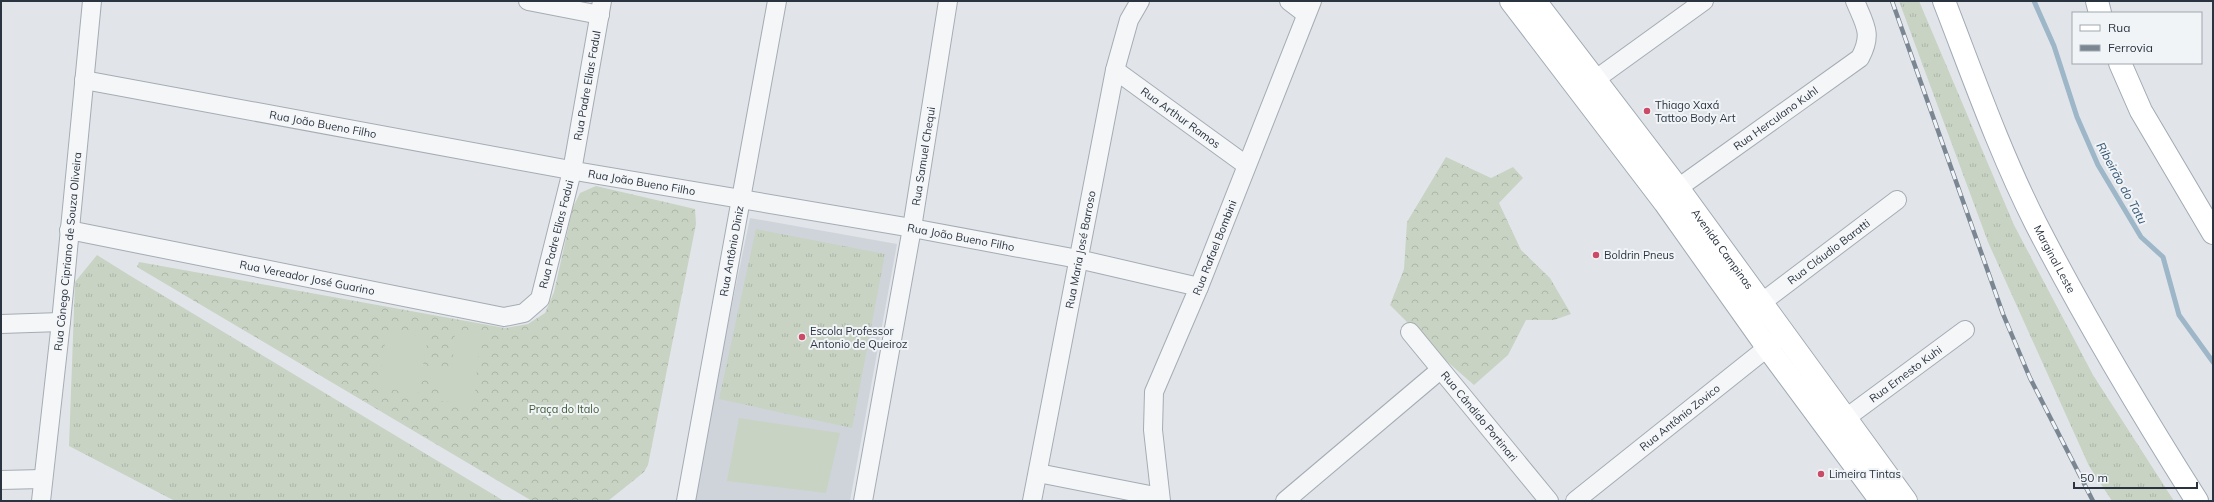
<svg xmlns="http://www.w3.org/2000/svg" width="2214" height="502" font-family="Mulish,sans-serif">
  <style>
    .built { fill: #cfd4db }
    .grass { fill: url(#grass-tufts) }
    .forest { fill: url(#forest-crowns) }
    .garden { fill: #c8d3c3 }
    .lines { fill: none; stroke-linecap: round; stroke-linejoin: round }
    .stream { stroke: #9db6c8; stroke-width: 5 }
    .minor-casing { stroke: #a6acb4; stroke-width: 20 }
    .major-casing { stroke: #a1aab5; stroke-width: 24 }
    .minor { stroke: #f4f6f8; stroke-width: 18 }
    .major { stroke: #fff; stroke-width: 22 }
    .rail-casing { stroke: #7b8693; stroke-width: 4.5 }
    .rail { stroke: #f1f4f7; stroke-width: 3; stroke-dasharray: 9; stroke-linecap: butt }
    .poi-dot { fill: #cb4a67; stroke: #f1f4f7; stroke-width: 1.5 }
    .labels { text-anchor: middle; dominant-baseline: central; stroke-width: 4; stroke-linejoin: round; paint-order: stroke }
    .street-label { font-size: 11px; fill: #2a3441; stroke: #f1f4f7 }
    .poi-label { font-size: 11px; fill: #2a3441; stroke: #f1f4f7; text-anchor: start }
    .park-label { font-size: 11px; fill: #415c38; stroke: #f1f4f7 }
    .water-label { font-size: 12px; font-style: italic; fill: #355674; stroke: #f1f4f7 }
  </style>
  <defs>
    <pattern id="grass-tufts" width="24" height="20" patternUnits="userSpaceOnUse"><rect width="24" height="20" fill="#c8d3c3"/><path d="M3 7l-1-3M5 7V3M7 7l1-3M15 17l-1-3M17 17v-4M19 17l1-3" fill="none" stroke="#acb6a9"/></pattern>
    <pattern id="forest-crowns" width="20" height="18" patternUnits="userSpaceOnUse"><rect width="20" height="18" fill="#c8d3c3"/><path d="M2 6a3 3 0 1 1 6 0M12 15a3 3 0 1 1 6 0" fill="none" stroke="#acb6a9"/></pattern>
  </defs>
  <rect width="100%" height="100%" fill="#e1e5ea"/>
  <path class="built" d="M750,218L897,244L850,501H691Z"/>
  <path class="grass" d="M1899,1H1919L2014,225L2093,375L2174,501H2112L2089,466L1988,242Z
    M756,229L885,254L852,428L719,399Z
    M97,255L129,275L504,501H175L69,446L75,282Z"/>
  <path class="forest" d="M1446,157L1491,178L1513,167L1523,178L1499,203L1521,250L1550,278L1571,314L1554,320H1526L1508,355L1474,385L1443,358L1390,305L1404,269L1407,222Z
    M596,186L695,209L696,224L648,465L644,472L608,501H532L137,267L139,262L505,328L528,324L545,313L554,292L573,207L580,193Z"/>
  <path class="garden" d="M387,331L428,337L418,394L378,387Z
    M455,332L480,335L474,404L439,401L441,382L429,381L430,368L452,370Z
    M739,418L840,433L826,493L727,481Z"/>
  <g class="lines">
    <path class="stream" d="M2034,1L2054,46L2077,117L2098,165L2141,237L2163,257L2179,315L2213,362"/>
    <defs>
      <g id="minor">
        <path d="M528,1L600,15"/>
        <path d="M1289,1L1306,14"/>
        <path id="s1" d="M1115,70L1246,165"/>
        <path d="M1596,79L1704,1"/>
        <path id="s2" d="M84,80L581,172L912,228L1078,259L1199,287"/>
        <path id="s3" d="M1678,188L1860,58C1873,34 1865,25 1855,1"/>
        <path id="s4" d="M69,230L504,317L524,313L540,299L572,171L602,1"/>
        <path id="s5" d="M1761,303L1897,200"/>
        <path d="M1,324L61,322"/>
        <path id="s6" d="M1410,332L1549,501"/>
        <path id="s7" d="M1846,418L1965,330"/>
        <path d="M1038,473L1160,497"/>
        <path d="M1,480L42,479"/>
        <path id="s8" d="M41,501L61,322L92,1"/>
        <path id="s9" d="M686,501L777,1"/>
        <path id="s10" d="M863,501L912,228L948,1"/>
        <path id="s11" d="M1032,501L1115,70L1129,20L1140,1"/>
        <path id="s12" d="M1161,501L1153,430L1154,392L1199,287L1312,1"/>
        <path d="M1285,501L1440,370"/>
        <path id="s13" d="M1575,501L1778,339"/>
      </g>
      <g id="major">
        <path d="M1511,1L1665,203L1767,347L1881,501"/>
        <path id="s14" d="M1535,1L1678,188L1906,501"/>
        <path id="s15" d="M1944,1C1973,76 2000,153 2036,224C2085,319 2140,411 2197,501"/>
        <path d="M2097,1L2100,13"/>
        <path d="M2120,63L2141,111L2213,233"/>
      </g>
    </defs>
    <use href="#minor" class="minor-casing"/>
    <use href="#major" class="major-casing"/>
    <use href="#minor" class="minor"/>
    <use href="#major" class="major"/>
    <defs>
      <path id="rail" d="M1892,1L2003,314L2030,378L2093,501"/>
    </defs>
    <use href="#rail" class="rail-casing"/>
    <use href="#rail" class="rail"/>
  </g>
  <g class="poi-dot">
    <circle cx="1647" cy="111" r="4"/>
    <circle cx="1596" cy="255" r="4"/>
    <circle cx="802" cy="337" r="4"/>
    <circle cx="1821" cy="474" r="4"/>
  </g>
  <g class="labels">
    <g class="street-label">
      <text stroke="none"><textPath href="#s4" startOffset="704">Rua Padre Elias Fadul</textPath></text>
      <text stroke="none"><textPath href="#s1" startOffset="81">Rua Arthur Ramos</textPath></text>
      <text stroke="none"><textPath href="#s3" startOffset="120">Rua Herculano Kuhl</textPath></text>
      <text stroke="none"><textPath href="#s2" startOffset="243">Rua João Bueno Filho</textPath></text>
      <text stroke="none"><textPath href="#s10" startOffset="350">Rua Samuel Chequi</textPath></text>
      <text stroke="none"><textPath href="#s2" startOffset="567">Rua João Bueno Filho</textPath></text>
      <text stroke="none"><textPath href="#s4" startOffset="552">Rua Padre Elias Fadui</textPath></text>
      <text stroke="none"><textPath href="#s2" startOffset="891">Rua João Bueno Filho</textPath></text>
      <text stroke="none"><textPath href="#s12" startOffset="266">Rua Rafael Bombini</textPath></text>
      <text stroke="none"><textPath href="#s11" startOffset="256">Rua Maria José Barroso</textPath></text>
      <text stroke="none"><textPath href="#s14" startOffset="311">Avenida Campinas</textPath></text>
      <text stroke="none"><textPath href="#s8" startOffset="251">Rua Cônego Cipriano de Souza Oliveira</textPath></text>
      <text stroke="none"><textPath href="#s9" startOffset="254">Rua Antônio Diniz</textPath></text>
      <text stroke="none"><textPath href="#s5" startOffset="85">Rua Cláudio Baratti</textPath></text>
      <text stroke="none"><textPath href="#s15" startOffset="281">Marginal Leste</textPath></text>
      <text stroke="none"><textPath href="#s4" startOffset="243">Rua Vereador José Guarino</textPath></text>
      <text stroke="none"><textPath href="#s7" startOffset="74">Rua Ernesto Kuhi</textPath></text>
      <text stroke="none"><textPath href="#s6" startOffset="109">Rua Cândido Portinari</textPath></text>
      <text stroke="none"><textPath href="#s13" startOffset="134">Rua Antônio Zovico</textPath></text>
    </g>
    <g class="poi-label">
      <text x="1655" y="105">Thiago Xaxá<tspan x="1655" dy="13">Tattoo Body Art</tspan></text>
      <text x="1604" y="255">Boldrin Pneus</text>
      <text x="810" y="331">Escola Professor<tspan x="810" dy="13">Antonio de Queiroz</tspan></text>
      <text x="1829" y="474">Limeira Tintas</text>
    </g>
    <g class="park-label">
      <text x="564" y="409">Praça do Italo</text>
    </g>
    <g class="water-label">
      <text transform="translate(2122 183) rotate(61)">Ribeirão do Tatu</text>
    </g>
  </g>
  <rect width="2214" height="502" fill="none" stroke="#2a3441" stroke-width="4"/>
  <rect x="2072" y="12" width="130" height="52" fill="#f1f4f7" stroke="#a1a7ae"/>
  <rect x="2080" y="25" width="20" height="6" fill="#ffffff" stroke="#a1a7ae"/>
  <text x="2108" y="32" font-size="12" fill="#2a3441">Rua</text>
  <rect x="2080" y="45" width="20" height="6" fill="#7b8693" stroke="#a1a7ae"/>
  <text x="2108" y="52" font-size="12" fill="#2a3441">Ferrovia</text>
  <path d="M2074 482v6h123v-6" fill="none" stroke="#2a3441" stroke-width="2"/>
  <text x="2080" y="482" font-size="12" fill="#2a3441" stroke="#f1f4f7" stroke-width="3" paint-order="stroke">50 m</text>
</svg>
